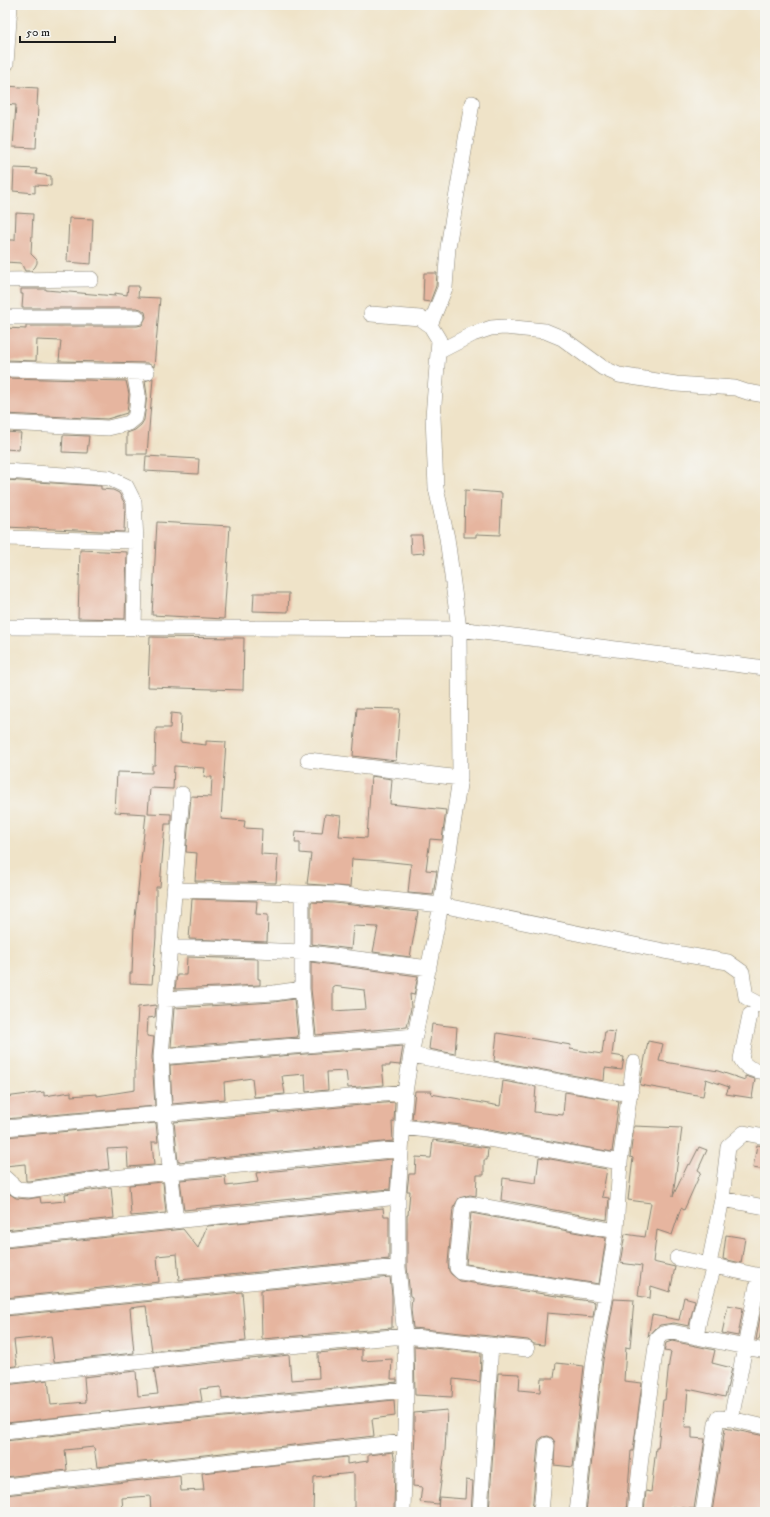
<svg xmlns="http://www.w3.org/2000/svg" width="770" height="1517" font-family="'IM FELL DW Pica',serif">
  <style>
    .building { fill: #e6b59f; fill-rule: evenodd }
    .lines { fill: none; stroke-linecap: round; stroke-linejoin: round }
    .street-casing { stroke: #868072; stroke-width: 16 }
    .street { stroke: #fff; stroke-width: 15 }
  </style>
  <rect width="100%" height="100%" fill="#f6f6f2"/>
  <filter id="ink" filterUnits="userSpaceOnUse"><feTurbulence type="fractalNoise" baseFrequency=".025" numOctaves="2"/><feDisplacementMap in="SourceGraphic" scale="8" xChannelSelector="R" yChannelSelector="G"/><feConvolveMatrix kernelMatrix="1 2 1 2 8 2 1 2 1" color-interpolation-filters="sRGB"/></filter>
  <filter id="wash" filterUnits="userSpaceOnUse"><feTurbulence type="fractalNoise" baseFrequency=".012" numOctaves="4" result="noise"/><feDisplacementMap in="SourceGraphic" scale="16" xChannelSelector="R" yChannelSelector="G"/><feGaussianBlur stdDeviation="0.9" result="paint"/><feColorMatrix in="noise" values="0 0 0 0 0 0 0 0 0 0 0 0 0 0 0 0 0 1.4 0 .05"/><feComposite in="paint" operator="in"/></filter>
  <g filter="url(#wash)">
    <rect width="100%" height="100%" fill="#efe3c8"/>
    <g id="blocks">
      <path class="building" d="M5,86L38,88L37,106H38L36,148L13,147L16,105L5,104Z
        M14,168L37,169L36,174L51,176V186L35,185V193L13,191Z
        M16,213L33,214L31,254L37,260V263L35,267L31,271H25L21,263L5,262V240H15Z
        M69,218L93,219L91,264L67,262Z
        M424,273H437L436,286L430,302L423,301Z
        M128,286H139L138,297L160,298L154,367L147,363L59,361L61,341L37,340L36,361L5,360V328L26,329V326H137L142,325L146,317L145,312L141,309L137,308H22L23,294H21V289H46V290L115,296V293L127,295Z
        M5,378L126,381L129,394L127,413L107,419L5,414Z
        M153,378L147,454H127V433L135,430L141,425L144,420L147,395L145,381Z
        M5,432L21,433L19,450L5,449Z
        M63,435L89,436L87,453L62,452Z
        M146,456L199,459L198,474L145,471Z
        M5,480L101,486V489L113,490L119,493L125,504L124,532L5,527Z
        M465,490L502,493L500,535L476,534V537H464Z
        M157,522L230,526L224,619L152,615Z
        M410,535H422L424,553L411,554Z
        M80,550L127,552L125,619L78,618Z
        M254,593H289L288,612L253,611Z
        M150,637L244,638L243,690L148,687Z
        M357,708L400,709L396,761L353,756Z
        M171,713L181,714L180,742L206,745V741L226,742L221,819L245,821L244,828L262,829L261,854L278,855L276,883L195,881L197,853L186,852L191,796L211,797L212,777H204L205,768L174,766L173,789L150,788L148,813L171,814V824H165L160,887H156V937L152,984L130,983V973H132L134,927L146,814L115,812L117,772L152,773V765H155L156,728H170Z
        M371,776L392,779L390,804L446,810L442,840L430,839L426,870L437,871L433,895L408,893L411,864L382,861L352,859L350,887L307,884L311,854L300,853V843H295L296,831L322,833L325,814L341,816L339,836L367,838Z
        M192,899L257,901L256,914L268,915L267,942L189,939Z
        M311,902L334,903L418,912L410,957L373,952L378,927L353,926L351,949L311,944Z
        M187,957L258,959V979H260V985L175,989L177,975H186Z
        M311,962L418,976L414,995L410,994L411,1008L407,1027L316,1035L311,989ZM333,986L364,990L366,1009L333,1011Z
        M294,999L298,1037L171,1047L174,1008L274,1002Z
        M156,1005L155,1017L148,1018L147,1036L154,1037L152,1057L155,1106L5,1119V1097L44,1092V1096L71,1092V1096L97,1094V1096L135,1090V1061L138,1007Z
        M432,1024L457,1027L455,1054L429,1049Z
        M605,1031L615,1032L612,1055L624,1057L622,1070L605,1068L604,1081L494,1061L497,1033L571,1045L570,1049L602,1054Z
        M648,1041L663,1044L659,1061L718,1071L745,1080V1076L755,1079L752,1098L726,1094L729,1087L706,1079L703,1096L640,1085Z
        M403,1046L400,1065L390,1064V1066H382L384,1085L348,1088L346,1071L327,1072L328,1090L306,1092L305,1074L282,1076L285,1094L254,1097L252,1078L224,1082L225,1099L172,1104L170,1065Z
        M503,1081L536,1087L534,1112L563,1115L565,1092L619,1101L612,1152L461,1125L412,1119L415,1091H432L431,1094L500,1106Z
        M395,1102L394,1122H392L393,1141L178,1162L174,1122Z
        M156,1123L158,1142H152L154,1165L128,1167L127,1148L107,1149L109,1169L29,1181H26L25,1164L5,1166V1137Z
        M634,1126L682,1128L673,1196L688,1164L690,1165L699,1147L707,1150L698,1170L701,1172L684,1210L681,1208L672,1235L657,1230L653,1262L675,1267L670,1292L651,1286L650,1298L638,1296L642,1266L620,1263L625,1234L645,1237L651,1203L628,1200L633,1158L630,1157Z
        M433,1140L488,1148L487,1160H484V1175H477L476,1196L470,1195L459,1198L453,1208L448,1263L449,1271L451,1274L460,1281L595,1302L593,1317L547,1313L544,1345L534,1344L528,1340L413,1328L411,1309L412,1297L410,1296L407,1267V1215H408L410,1191H407L409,1174H415L416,1157L431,1158Z
        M757,1145L765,1146V1170L753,1168Z
        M539,1157L607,1169L602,1197L609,1198L607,1220L501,1200L503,1178L536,1183Z
        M392,1159L390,1189L184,1210L180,1180L225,1176L226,1186L258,1182L256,1173Z
        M163,1182L166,1213L131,1216L129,1185Z
        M111,1187L114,1218L5,1230V1191L16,1198L28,1199L40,1197L41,1203L66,1201L65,1194Z
        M383,1208L384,1216H389V1259L179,1280L177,1254L157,1256L159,1282L5,1298V1248L183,1229L198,1248L207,1226Z
        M471,1213L606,1238L599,1284L466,1264Z
        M726,1235L745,1238L741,1263L723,1259Z
        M390,1277L392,1295V1328L262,1339L261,1290Z
        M242,1292L246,1341L152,1351L146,1306L130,1308L134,1353L54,1362L51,1336L14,1340L17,1366L5,1367V1316Z
        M684,1297L695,1300L689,1326L674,1323L660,1325L656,1328L648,1337L652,1315L679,1320Z
        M614,1299L634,1300L630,1348L626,1347L624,1381L642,1383L633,1451H631L626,1512H586L603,1360Z
        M728,1305L743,1308L738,1336L722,1333Z
        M761,1311L765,1312V1313L759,1340H756Z
        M672,1341L715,1350L712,1363L732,1368L725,1397L688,1389L685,1427H692V1438L705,1439L694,1509L672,1507L671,1512H644L646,1491L651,1492L656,1448H658L663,1400H665L669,1363L671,1352L664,1351L666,1343Z
        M414,1346L481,1353L480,1382L453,1379L452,1397L415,1395Z
        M362,1349V1361L392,1359L391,1379H397V1382L222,1399L221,1387L200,1389L202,1401L7,1423L5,1385L48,1380L51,1405L86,1402L84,1377L136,1371L138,1396L158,1394L154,1369L289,1355L291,1380L319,1378L318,1353Z
        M556,1363L584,1366L573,1467L554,1465L555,1442L552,1438L548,1436L543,1437L539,1440L538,1444L532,1512H489L498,1373L520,1374L519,1390L540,1392L541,1378H554Z
        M394,1400L395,1416L372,1419L374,1436L97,1467L94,1447L65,1450L67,1470L5,1477V1441L134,1426Z
        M447,1410L445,1451L439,1497L465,1499L466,1480L473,1481L471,1512H438L439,1497L438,1504L420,1502L422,1487L413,1486L415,1429H414V1413Z
        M725,1428L765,1436V1512H712Z
        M393,1452L395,1462L394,1512H354V1474L353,1473L314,1477L313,1512H279V1510L250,1509V1511H237V1512H151L150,1496L122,1498L123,1510H116V1512H5V1495L180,1476L181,1491L204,1490L202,1473L347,1457V1464L368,1461V1455Z"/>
    </g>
  </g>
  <g filter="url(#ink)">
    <use href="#blocks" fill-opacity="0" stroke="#868072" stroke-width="1"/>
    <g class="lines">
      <defs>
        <path id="street" d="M6,64L10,5
          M5,280L91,279
          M371,314L420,318L430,325L439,340L433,417L436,488L447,538L459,629L460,778L441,905L411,1055L405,1092L398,1197V1267L405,1336L406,1390L403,1512
          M5,317H137
          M430,325L445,288L448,247L472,103
          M438,352L473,334L491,328L504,327L545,331L562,338L603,368L619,375L676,384L735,388L747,392L765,395
          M5,369L147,372
          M5,423L108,428L129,423L135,418L137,408L138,394L134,372
          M5,471L109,478L126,486L134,502L136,541L134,627
          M5,538L136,541
          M5,627L459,629L765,668
          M308,760L460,778
          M174,890L302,893
          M169,948H207L302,952V893L335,894L441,905L664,951L728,962L742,972L746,997L765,1007
          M165,999L274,993L302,989
          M750,1015L741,1059C747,1070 754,1070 765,1072
          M308,1045L302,989V952L429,968
          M411,1055L615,1092L631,1093
          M161,1057L415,1036
          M403,1127L459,1134L620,1162
          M5,1128L405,1092
          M5,1178L17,1189L29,1190L102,1179L401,1149
          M722,1199L765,1207
          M176,1221L164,1114L161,1057L182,794
          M5,1239L398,1197
          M677,1258L765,1277
          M709,1264L722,1199L728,1147L744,1133L765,1137
          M759,1275L731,1419L765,1427
          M606,1294L461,1272L457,1268V1263L462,1211L464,1205L471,1204L616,1231
          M5,1307L398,1267
          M696,1337L700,1315L714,1266
          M5,1376L255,1349L405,1336L527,1349
          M5,1432L133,1417L406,1390
          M5,1486L404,1442
          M480,1512L491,1345
          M541,1512L547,1445
          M577,1512L594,1359L606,1294L616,1231L620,1162L634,1063
          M635,1512L643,1439L657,1339L662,1334L672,1332L765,1351
          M703,1512L716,1424L719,1418L731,1419"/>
      </defs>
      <use href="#street" class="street-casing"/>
      <use href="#street" class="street"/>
    </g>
  </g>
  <rect width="770" height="1517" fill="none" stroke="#f6f6f2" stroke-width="20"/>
  <path d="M20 36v6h95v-6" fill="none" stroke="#1c1c1c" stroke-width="2"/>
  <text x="26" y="36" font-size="12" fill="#1c1c1c" stroke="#f6f6f2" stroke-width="3" paint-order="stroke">50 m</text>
</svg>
